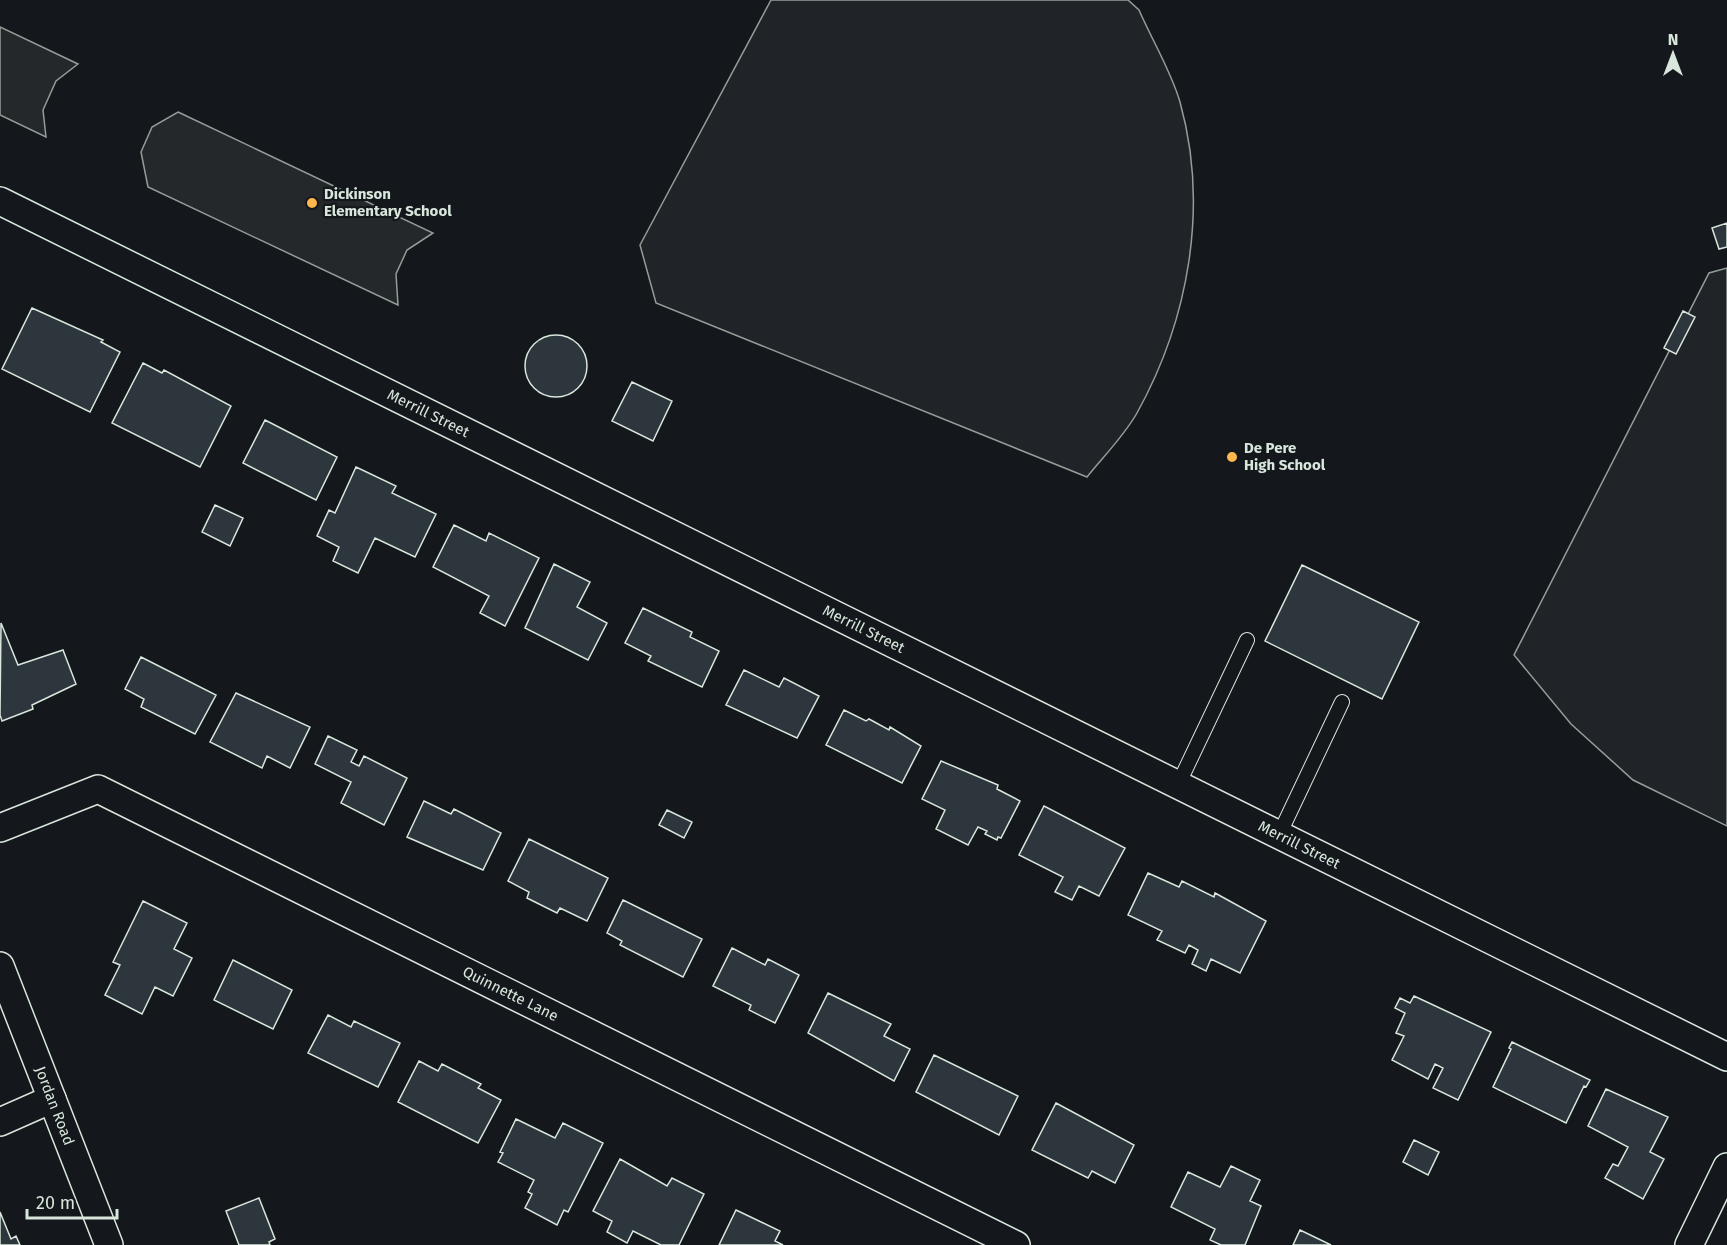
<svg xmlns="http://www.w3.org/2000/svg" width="1727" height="1245" font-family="'Fira Sans',sans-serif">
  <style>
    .green { fill: #202428; stroke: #939e99; stroke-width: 1.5 }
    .parking { fill: #24282b; stroke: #939e99; stroke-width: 1.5 }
    .building { fill: #2c363c; stroke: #d8e6dc; stroke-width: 1.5 }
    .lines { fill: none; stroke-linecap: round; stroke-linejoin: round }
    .service-casing { stroke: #d8e6dc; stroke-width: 16 }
    .minor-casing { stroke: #d8e6dc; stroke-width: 30 }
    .service { stroke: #14181c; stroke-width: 14 }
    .minor { stroke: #14181c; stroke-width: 27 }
    .poi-dot { fill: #ffb74d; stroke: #14181c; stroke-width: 2 }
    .labels { text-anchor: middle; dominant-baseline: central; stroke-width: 4.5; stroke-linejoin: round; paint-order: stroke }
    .poi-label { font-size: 15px; font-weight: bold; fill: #d8e6dc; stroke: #14181c; text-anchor: start }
    .street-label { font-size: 15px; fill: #d8e6dc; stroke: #14181c }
  </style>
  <rect width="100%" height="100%" fill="#14181c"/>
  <path class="green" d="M771,0H1128L1139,10C1152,40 1171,71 1180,102C1209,206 1189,319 1137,413C1124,436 1103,457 1087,477L656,303L640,245Z
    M1727,268V826L1633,780L1571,724L1514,655L1709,273Z"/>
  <path class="parking" d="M0,27L78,64L56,81L43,110L46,137L0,115Z
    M178,112L433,233L407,250L396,274L398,305L148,187L141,152L152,127Z"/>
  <path class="building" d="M1727,223V247L1719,249L1712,228Z
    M32,308L103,340L101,342L120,352L90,412L2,369Z
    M1683,311L1695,317L1676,354L1664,348Z
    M525 366a31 31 0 1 1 62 0a31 31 0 1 1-62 0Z
    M143,363L162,373L164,370L231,406L200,467L112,423Z
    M632,382L672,401L653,441L612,421Z
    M265,420L337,457L316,500L243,463Z
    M356,467L396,486L392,493L436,514L415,557L375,538L358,573L333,561L339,547L317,536L329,510L335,513Z
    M215,505L243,518L230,546L202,532Z
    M454,525L486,541L489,533L539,558L505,626L480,613L489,596L433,567Z
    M554,564L590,582L577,607L607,623L588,660L525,628Z
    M1302,565L1419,622L1382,699L1265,641Z
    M643,608L692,632L690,637L719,651L702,687L648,661L651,656L625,643Z
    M1,623L18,665L63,650L76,684L32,705L33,709L2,721L0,715Z
    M141,657L216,695L195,734L141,707L144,699L125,689Z
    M744,670L779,687L784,678L819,696L797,738L726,705Z
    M236,693L310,727L290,768L267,756L262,768L210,742Z
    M844,710L866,721L869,719L889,730L890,727L921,746L902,783L826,745Z
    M328,736L357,750L351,762L359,766L364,756L407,778L384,825L341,803L351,782L315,764Z
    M941,761L998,785L997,789L1020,801L1001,838L998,837L997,840L985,834L987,831L978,827L968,845L936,829L945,810L922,799Z
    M424,801L451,814L454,809L501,833L483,870L407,837Z
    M1044,806L1125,848L1099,896L1079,886L1072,900L1055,892L1063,877L1019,855Z
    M667,810L692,822L684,838L659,825Z
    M529,839L608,878L587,921L560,908L557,913L527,898L529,892L508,881Z
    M1148,873L1179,887L1182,881L1214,897L1215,893L1266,921L1240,973L1211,959L1206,971L1192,964L1198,950L1189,945L1185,953L1157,940L1162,931L1128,915Z
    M623,900L702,939L683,977L620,945L622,941L607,933Z
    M143,901L187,923L174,949L192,958L173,996L155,987L142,1014L105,995L120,965L113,962Z
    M732,948L765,965L768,959L799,975L775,1023L749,1010L751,1005L713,986Z
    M233,960L292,990L273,1029L214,1000Z
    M828,993L891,1024L884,1036L910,1049L894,1081L808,1033Z
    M1414,996L1491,1032L1458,1100L1433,1088L1443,1068L1435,1064L1428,1079L1392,1060L1404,1036L1396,1033L1405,1013L1395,1008L1400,998L1410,1003Z
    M328,1015L351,1027L354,1021L400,1043L378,1087L308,1053Z
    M1512,1042L1590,1080L1586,1087L1584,1086L1566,1123L1493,1087L1511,1049L1509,1048Z
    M934,1055L1018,1096L999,1135L916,1092Z
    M419,1061L438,1071L442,1064L481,1084L478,1088L501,1100L478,1143L398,1102Z
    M1606,1089L1668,1117L1650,1152L1664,1159L1643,1199L1605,1178L1613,1164L1618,1166L1628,1147L1588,1126Z
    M1056,1103L1134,1145L1115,1183L1092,1171L1088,1178L1032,1150Z
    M516,1119L555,1138L563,1123L603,1143L568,1212L564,1210L557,1225L525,1208L532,1194L528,1192L534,1180L498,1162L503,1153L500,1152Z
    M1414,1140L1439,1152L1428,1175L1403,1162Z
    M620,1159L667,1186L672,1178L704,1194L679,1245H661L633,1231L627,1243L607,1232L612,1221L593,1211Z
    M1231,1166L1260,1180L1250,1201L1261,1206L1245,1245H1221L1210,1240L1215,1229L1171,1207L1188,1172L1220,1187Z
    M259,1198L275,1239L269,1242L270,1245H239L226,1211Z
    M736,1210L780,1231L775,1241L783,1245H719Z
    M0,1212L11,1239L16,1236L20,1245H0Z
    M1300,1230L1331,1245H1293Z"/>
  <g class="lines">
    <defs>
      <path id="service" d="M1178,785L1247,640
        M1279,835L1342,702"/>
      <g id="minor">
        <path id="s1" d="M0,201L1727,1057"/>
        <path id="s2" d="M0,828L98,789L1016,1245"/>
        <path id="s3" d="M0,966L109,1245"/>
        <path d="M0,1122L52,1099"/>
        <path d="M1689,1245L1727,1167"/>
      </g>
    </defs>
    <use href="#service" class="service-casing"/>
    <use href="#minor" class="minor-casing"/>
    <use href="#service" class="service"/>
    <use href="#minor" class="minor"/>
  </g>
  <g class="poi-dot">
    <circle cx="312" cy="203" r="6"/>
    <circle cx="1232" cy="457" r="6"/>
  </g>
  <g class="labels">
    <g class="poi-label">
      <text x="324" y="194">Dickinson<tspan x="324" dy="17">Elementary School</tspan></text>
      <text x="1244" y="448">De Pere<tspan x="1244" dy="17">High School</tspan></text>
    </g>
    <g class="street-label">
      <text stroke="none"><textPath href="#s1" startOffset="478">Merrill Street</textPath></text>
      <text stroke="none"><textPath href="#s1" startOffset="964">Merrill Street</textPath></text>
      <text stroke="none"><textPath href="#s1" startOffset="1450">Merrill Street</textPath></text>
      <text stroke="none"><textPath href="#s2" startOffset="566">Quinnette Lane</textPath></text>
      <text stroke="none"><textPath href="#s3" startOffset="150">Jordan Road</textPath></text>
    </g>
  </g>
  <g transform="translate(1673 54)" stroke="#14181c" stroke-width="4.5" paint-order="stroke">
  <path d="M0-4.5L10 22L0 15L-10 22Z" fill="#d8e6dc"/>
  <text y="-9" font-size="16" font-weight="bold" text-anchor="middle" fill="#d8e6dc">N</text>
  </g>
  <path d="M27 1209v9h90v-9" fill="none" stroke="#d8e6dc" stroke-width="3"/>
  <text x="36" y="1209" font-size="18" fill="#d8e6dc" stroke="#14181c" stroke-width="4.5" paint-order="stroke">20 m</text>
</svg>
